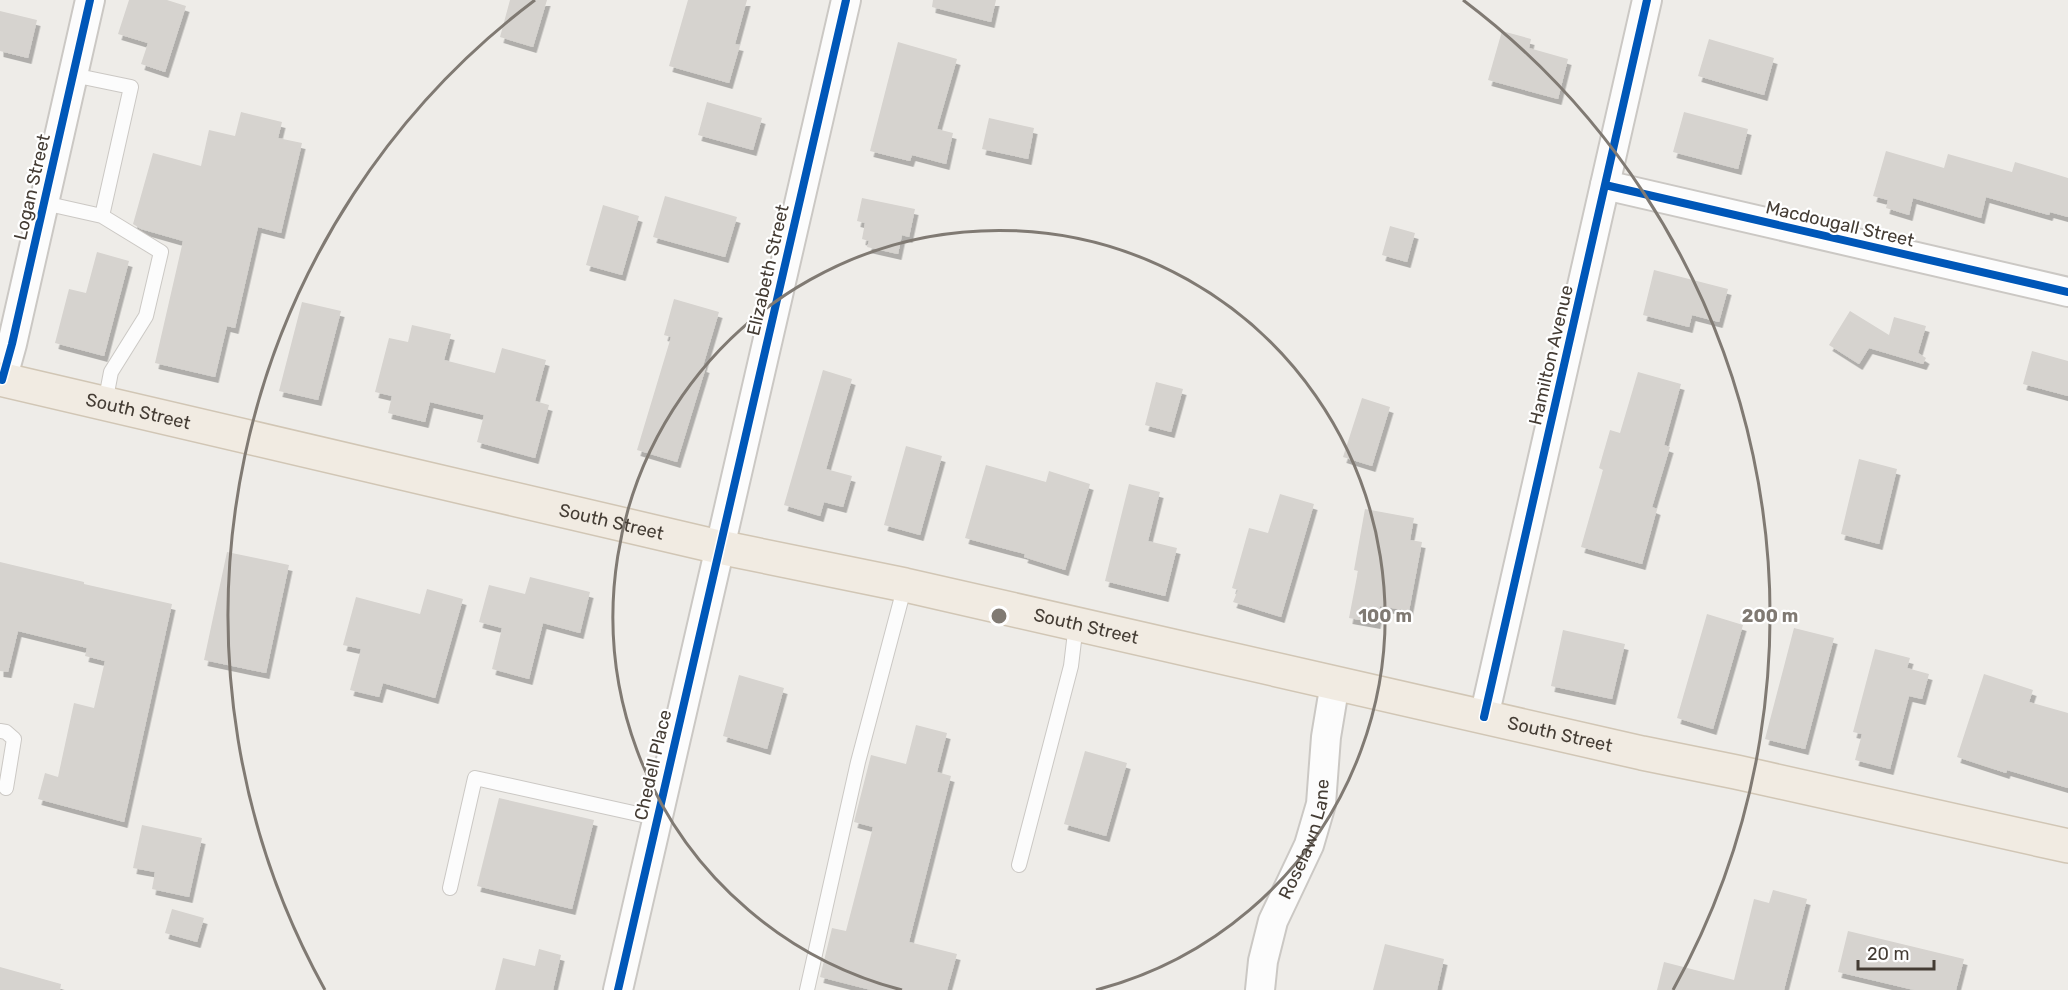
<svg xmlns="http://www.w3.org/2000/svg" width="2068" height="990" font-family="Rubik,sans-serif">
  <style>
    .building { fill: #d6d3cf; filter: url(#shadow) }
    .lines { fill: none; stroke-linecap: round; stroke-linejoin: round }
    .service-casing { stroke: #cbc8c4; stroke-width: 16 }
    .minor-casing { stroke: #cbc8c4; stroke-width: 32 }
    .primary-casing { stroke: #d1c6b5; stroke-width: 36 }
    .service { stroke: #fcfcfc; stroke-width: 14 }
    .minor { stroke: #fcfcfc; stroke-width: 28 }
    .primary { stroke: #f1ebe2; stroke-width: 33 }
    .cycleway-casing { stroke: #fff; stroke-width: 11 }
    .cycleway { stroke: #0057b8; stroke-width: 8 }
    .ring { fill: none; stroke: #807a73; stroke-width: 3 }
    .labels { text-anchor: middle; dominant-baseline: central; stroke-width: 4.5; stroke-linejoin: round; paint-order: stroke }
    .street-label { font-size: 18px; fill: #443c34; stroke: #fff }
    .centre { fill: #807a73; stroke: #fff; stroke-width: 3 }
    .ring-label { font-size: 18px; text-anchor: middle; font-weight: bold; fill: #807a73; stroke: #fff; stroke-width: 4.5; stroke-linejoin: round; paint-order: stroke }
  </style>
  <defs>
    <filter id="shadow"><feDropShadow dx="3.5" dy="6" stdDeviation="0" flood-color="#0004"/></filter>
  </defs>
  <rect width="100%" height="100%" fill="#eeece8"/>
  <path class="building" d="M129,0H167L186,6L165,72L141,64L148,43L118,34Z
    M510,0H547L533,47L500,37Z
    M688,0H747L735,44L740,45L729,83L669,66Z
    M933,0H996L991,22L932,7Z
    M0,11L37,20L28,58L0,51Z
    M1502,31L1531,39L1529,48L1568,59L1558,99L1488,80Z
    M1709,39L1774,58L1764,95L1698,76Z
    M898,42L957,59L937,129L953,133L946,164L912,155L910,161L870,151Z
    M707,102L762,118L753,150L698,135Z
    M241,112L282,122L278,138L302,143L281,233L258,227L235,328L227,326L215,377L155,363L183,241L141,229L133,224L153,153L201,166L209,130L235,136Z
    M1684,112L1748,129L1738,169L1673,152Z
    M989,118L1034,128L1028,159L982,149Z
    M1886,151L1944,168L1948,154L2012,172L2015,162L2068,178V217L2050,212L2049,215L1986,197L1981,218L1913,198L1909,215L1886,208L1888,200L1873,196Z
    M665,196L737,217L725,257L653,237Z
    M862,198L915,209L909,237L902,235L898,254L867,247L869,241L862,239L865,223L857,221Z
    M603,205L639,216L622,275L586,265Z
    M1390,226L1415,233L1407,262L1382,255Z
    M97,252L129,261L104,356L55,343L69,289L86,293Z
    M1654,270L1728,289L1719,322L1692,315L1689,327L1643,315Z
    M674,299L719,312L703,366L706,367L677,462L637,450L671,337L664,335Z
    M302,302L341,311L318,400L279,391Z
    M1850,311L1889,335L1894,317L1926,326L1918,353L1926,358L1923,364L1869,348L1859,364L1829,345Z
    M412,325L451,334L444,360L495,373L502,348L546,360L535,401L549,405L535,458L477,442L484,415L430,402L425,422L388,413L392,396L375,392L389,338L408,342Z
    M2032,351L2068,361V396L2023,384Z
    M823,370L852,379L826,469L852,476L843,507L824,502L820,516L784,505Z
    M1638,372L1681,384L1664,445L1670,447L1652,507L1657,509L1642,564L1581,547L1603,470L1599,468L1610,430L1620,433Z
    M1156,382L1183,389L1171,432L1145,425Z
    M1362,398L1390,407L1372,466L1343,457Z
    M906,446L942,456L920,535L884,525Z
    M1859,459L1897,469L1879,544L1841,534Z
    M986,465L1046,482L1049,471L1090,484L1065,570L1024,557L1025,554L965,538Z
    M1129,484L1160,492L1148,541L1177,548L1165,596L1105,581Z
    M1280,494L1314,504L1281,617L1233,602L1238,590L1232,588L1249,528L1268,533Z
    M1365,509L1414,518L1410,540L1422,542L1409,611L1380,606L1377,623L1349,618L1358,571L1354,570Z
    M227,552L289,565L266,673L204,660Z
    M0,562L84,582V584L172,604L124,822L38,799L45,773L58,777L74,703L94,708L105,661L85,656L87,648L18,631L8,672L0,671Z
    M530,577L590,592L580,633L543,623L529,679L492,669L502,628L479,622L489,585L525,594Z
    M427,589L463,599L435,698L383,683L379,697L350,690L361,649L343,645L356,597L420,614Z
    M1707,614L1743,625L1713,729L1677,718Z
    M1794,628L1834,638L1805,749L1765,739Z
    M1563,630L1625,644L1612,699L1551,686Z
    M1875,649L1910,658L1907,668L1929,674L1922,699L1909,696L1890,769L1855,760L1862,734L1853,732Z
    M1984,674L2033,690L2029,702L2068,713V788L2007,770L2006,773L1957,757Z
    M739,675L784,688L767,749L723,736Z
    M916,725L947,733L937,772L951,776L909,942L957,954L947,990H871L820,977L832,928L846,931L873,827L854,822L871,755L906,764Z
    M1085,751L1127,763L1106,836L1064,824Z
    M499,798L594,820L572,909L477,886Z
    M142,825L202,838L189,897L152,889L155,872L133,868Z
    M1773,890L1807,899L1784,990H1657L1664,962L1734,980L1754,899L1769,903Z
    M172,909L204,918L197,942L165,933Z
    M1848,931L1964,959L1956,990H1914L1838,972Z
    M1385,944L1444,959L1437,990H1373Z
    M539,949L561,955L553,990H495L503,958L535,966Z
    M0,967L61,984L60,990H0Z"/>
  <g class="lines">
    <defs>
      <path id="service" d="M44,203L102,216L131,87L73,75
        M102,216L161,252L146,316L111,372L105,403
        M0,731L6,732L14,739L6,788
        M1019,865L1071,666L1076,624
        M450,888L475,778L656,818
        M807,990L858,762L905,585"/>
      <g id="minor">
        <path d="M1605,185L2068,292"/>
        <path d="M2,380L12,344L90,0"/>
        <path d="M1484,717L1647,0"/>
        <path d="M618,990L846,0"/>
        <path id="s1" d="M1260,990L1263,961L1273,921L1309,845L1321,804L1326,737L1335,683"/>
      </g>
      <g id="primary">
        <path id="s2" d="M0,379L719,547L905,585L1642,753L1736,772L2068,846"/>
      </g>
    </defs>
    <use href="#service" class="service-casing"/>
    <use href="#minor" class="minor-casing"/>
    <use href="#primary" class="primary-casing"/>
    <use href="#service" class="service"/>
    <use href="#minor" class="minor"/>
    <use href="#primary" class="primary"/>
    <defs>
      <path id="cycleway" d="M1605,185L2068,292
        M2,380L12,344L90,0
        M1484,717L1647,0
        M618,990L846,0"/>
    </defs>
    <use href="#cycleway" class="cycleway-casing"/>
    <use href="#cycleway" class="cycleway"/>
  </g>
  <g class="ring">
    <path d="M902 990A386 386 0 1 1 1096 990"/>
    <path d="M325 990A771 771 0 0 1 535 0M1463 0A771 771 0 0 1 1673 990"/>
  </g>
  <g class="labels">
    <g class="street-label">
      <text transform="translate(32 187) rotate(-77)">Logan Street</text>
      <text transform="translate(1840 224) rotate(13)">Macdougall Street</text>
      <text transform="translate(768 270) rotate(-77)">Elizabeth Street</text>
      <text transform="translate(1551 355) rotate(-77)">Hamilton Avenue</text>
      <text stroke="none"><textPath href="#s2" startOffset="142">South Street</textPath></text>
      <text stroke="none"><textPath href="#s2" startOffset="628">South Street</textPath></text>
      <text stroke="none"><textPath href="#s2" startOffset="1114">South Street</textPath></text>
      <text stroke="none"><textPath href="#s2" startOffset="1600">South Street</textPath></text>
      <text transform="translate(653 765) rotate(-77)">Chedell Place</text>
      <text stroke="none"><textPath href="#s1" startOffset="159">Roselawn Lane</textPath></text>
    </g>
  </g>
  <circle cx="999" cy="616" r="9" class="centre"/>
  <g class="ring-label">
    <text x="1385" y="622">100 m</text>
    <text x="1770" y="622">200 m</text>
  </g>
  <path d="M1858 960v9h76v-9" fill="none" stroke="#443c34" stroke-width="3"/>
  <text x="1867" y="960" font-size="18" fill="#443c34" stroke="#ffffff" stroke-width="4.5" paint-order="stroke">20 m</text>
</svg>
